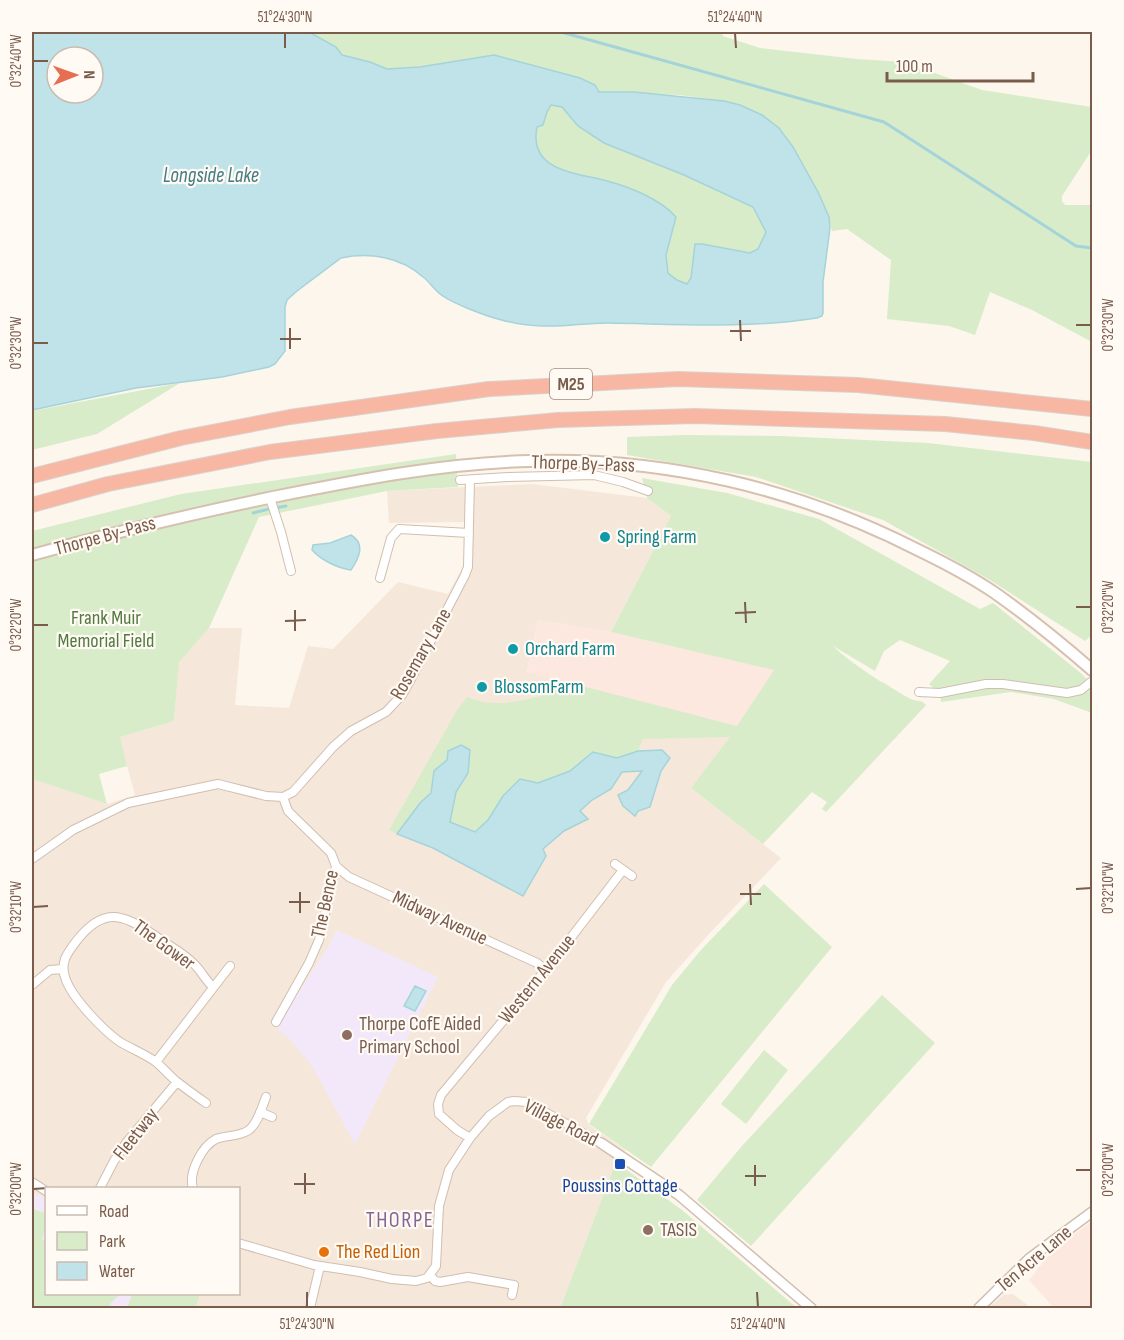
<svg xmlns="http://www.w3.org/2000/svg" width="1124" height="1340" font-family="'Sofia Sans Condensed',sans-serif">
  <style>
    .residential { fill: #f5e8da }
    .commercial { fill: #fde8e0 }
    .education { fill: #f3e8fa }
    .green { fill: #d8ecc9 }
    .water { fill: #bfe3e8; stroke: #a5d3da; stroke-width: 1.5; fill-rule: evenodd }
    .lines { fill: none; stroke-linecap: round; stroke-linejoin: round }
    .stream { stroke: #a5d3da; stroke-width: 3 }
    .minor-casing { stroke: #d1beb0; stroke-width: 10 }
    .tertiary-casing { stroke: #d1beb0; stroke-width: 12 }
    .secondary-casing { stroke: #d6c0b0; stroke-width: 14 }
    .motorway-casing { stroke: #dad1cd; stroke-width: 16 }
    .minor { stroke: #fff; stroke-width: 8 }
    .tertiary { stroke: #fff; stroke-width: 9 }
    .secondary { stroke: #fff; stroke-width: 10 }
    .motorway { stroke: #f7b7a3; stroke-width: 14 }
    .ticks { fill: none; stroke: #7a5c4d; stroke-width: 2 }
    .culture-dot { fill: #0f9aa8; stroke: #fffaf3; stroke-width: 2 }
    .education-dot { fill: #8d6e63; stroke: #fffaf3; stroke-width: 2 }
    .transit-dot { fill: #1a4fb4; stroke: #fffaf3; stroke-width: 2 }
    .food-dot { fill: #e8710a; stroke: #fffaf3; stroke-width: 2 }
    .labels { text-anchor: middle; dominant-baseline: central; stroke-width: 4.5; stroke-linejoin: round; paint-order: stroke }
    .shield { fill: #fffaf3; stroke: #a28b7f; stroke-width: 1.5 }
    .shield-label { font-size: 18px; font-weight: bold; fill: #7a5c4d }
    .street-label { font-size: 20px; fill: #7a5c4d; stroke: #fffaf3 }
    .culture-label { font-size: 20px; fill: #0d838f; stroke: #fffaf3; text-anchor: start }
    .park-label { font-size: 20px; fill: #537a41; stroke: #fffaf3 }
    .education-label { font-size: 20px; fill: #785e54; stroke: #fffaf3; text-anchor: start }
    .transit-label { font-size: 20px; fill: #164399; stroke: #fffaf3 }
    .food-label { font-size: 20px; fill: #c56008; stroke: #fffaf3; text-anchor: start }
    .water-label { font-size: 21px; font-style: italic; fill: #437c86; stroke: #fffaf3 }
    .quarter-label { font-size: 22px; letter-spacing: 1.5px; fill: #846695; stroke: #fffaf3 }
    .neatline { fill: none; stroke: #7a5c4d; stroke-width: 2 }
    .ticks-label { font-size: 15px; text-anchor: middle; fill: #7a5c4d }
  </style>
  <rect width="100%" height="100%" fill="#fdf6ec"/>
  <path class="residential" d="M532,484L647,498L671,516L611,632L538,620L527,671L883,682L911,700L922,701L926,705L826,812L822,809L827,802L731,737L691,788L781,858L708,935L666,982L586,1118L589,1125L626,1150L616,1162L560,1308H196L200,1294H238V1188H46V1198L32,1193V779L107,804L135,795L119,737L174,721L180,641L209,628H242L235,705L289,708L308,646L333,649L398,582L448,594L464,565L465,522L389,523L387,491Z
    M1013,1294L1031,1308H989L1003,1295Z"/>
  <path class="commercial" d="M538,620L611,632L775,670L737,726L527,672Z
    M1092,1221V1308H1054L1029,1280L1052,1251Z"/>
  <path class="education" d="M337,930L438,977L355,1144L312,1066L289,1038L278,1030L281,1018L327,949Z
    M32,1193L46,1198V1294H132L127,1308H32Z"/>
  <path class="green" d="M309,32H722L723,36L760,48L857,59L904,62L982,90L1092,107V150L1062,196V201L1065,205H1092V342L1032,310L990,292L975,335L949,326L887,319L891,260L847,229L832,231L829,217L818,192L786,136L779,128L740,105L724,101L680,95L599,92L494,55L420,67L387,69L370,62L342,55L336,47Z
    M551,105L562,107L578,126L604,143L684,175L753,207L766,232L758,249L750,253L702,244H695L691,278L688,284L677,280L668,273L666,255L676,217C656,201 635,191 611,183C582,172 527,175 537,127L543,125L547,111Z
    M180,383L97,434L32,450V411Z
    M684,435L782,436L928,443L1092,462V635L1085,641L990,580L883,520L756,477L627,455V437Z
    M456,454L458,487L387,491L259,517L209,628L179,662L174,721L120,737L127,766L99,774L107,804L32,779V531L181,494Z
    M642,478L727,493L819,519L980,609L993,603L1082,674L1092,685V713L1054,699L1011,692L941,702L940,693L929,684L950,661L900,640L884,651L875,671L833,646C849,662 888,687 909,698C915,702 921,700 926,705L826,812L822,809L827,802L812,792L763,844L691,788L730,737L643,739L638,751L617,758L593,753L570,771L538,783L520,779L503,796L488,820L475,832L450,823L456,792L468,773L470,750L447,760L434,771L431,793L420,803L397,834L389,830L457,710L467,697C494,709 524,701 551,693L555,679L737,726L774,670L611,632L671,516L647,498Z
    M764,884L832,947L651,1167L589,1124L672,985L701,950Z
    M882,995L935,1043L751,1246L697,1200L741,1147Z
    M764,1050L788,1070L746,1124L721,1104Z
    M616,1162L682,1210L797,1308H560Z
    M32,1209L46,1213V1226L42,1239L46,1241V1294H120L111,1303L109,1308H32Z
    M132,1294H200L196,1308H127Z"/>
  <path class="water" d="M32,32H309L336,47L342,55L370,62L387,69L420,67L494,55L580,78L595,85L599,92H634L724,101L740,105L762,115L779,128L793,147L818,192L829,217L830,228L823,282V313L822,316L817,318C747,329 677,324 607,323C585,323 564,327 543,326C528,326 512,323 498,319C486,316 452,303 443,296C435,291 430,282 423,277C401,257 370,252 341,258L297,291L287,300L285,307V351L275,364L269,367L222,377L136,388L32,410ZM57,57H93V93H57ZM551,105L562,107L578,126L604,143L684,175L753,207L766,232L758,249L750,253L702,244H695L691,278L687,284L677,280L668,273L666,255L676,217C660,199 630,187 607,181C578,173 528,172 537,127L543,125L547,112Z
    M351,535C366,544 359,558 351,570C337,568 321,560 312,550L313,545L330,543Z
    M461,745L470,750L468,773L456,792L450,822L475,832L488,820L503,796L520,779L538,783L570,771L593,752L617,758L638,751L662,750L670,758L661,771L650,807L638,811L635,816L623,806L618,795L628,790L642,771L622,772L611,789L592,800L580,811L588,819L564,831L543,849L546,856L523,896L433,848L397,834L420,803L431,793L434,771L447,760L448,751Z
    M415,986L426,991L415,1011L404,1006Z"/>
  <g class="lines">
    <path class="stream" d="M561,32L884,122L1076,246L1092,248
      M275,508L286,506
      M253,513L269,509"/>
    <defs>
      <path id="minor" d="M460,480L508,477L594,475L623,482L648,491
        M270,498L281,532L291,571
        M380,578L391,538L399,529L469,533
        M919,692L940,693L986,684H1003L1067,693L1081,690L1092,681
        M32,859L73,830L128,803L218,784L266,796L283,797L293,792L333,747L351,731L386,712L402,695L410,681L465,575L468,567L470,480
        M615,864L632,876
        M336,866L349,877L537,963L545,969
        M32,985L50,970L63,969
        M276,1022L309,963L319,940L336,866L331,853L288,811L283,797
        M156,1062L230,966
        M206,1103C196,1096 186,1089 176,1081C169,1075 163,1068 156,1062C145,1054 132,1049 120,1042C104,1031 73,999 66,980C59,963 67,953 78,939C107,903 127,917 160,939C171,947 183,953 193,963C201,970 205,980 213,987
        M260,1112L272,1117
        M470,1138L457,1130L439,1114L438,1104L441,1095L553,961L623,870
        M32,1182L46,1191
        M100,1188L114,1161L126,1143L177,1082
        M193,1188C188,1173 202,1146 216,1139C226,1135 239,1137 249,1130C258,1123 262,1107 266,1097
        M238,1243L314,1265L360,1272L392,1279L416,1281L427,1278L436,1266L439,1206L449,1170L470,1138L489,1116L508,1102L514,1101L527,1102L601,1143
        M430,1275L435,1281L440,1282L468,1277L514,1285L512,1295
        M310,1308L320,1266"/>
      <path id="tertiary" d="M601,1143L679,1195L811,1308
        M979,1308L1030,1258L1092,1212"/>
      <path id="secondary" d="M32,555C111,533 192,514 273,497C358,480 443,463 530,461C664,457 796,488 916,549C943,562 970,576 995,593C1029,617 1061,643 1092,670"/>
      <path id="motorway" d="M32,476L181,438L290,417L489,389L678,379L858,385L1092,409
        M32,505L108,484L270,452L437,431L558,420L695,416L945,424L1034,433L1092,442"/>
    </defs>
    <use href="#minor" class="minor-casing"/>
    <use href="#tertiary" class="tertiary-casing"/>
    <use href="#secondary" class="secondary-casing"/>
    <use href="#motorway" class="motorway-casing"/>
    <use href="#minor" class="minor"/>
    <use href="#tertiary" class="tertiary"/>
    <use href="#secondary" class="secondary"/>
    <use href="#motorway" class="motorway"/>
  </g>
  <path class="ticks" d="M285,33V48M735,33L736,48M33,61H48M740,320L741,341M1076,325H1091M290,328V349M730,331H751M280,339H301M33,343H48M745,602L746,623M1076,607H1091M295,610V631M735,613L756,612M285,621L306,620M33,625H48M750,884L751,905M1076,889L1091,888M300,892V913M740,894H761M289,902H310M33,907L48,906M755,1165V1186M1076,1170H1091M305,1173V1194M745,1176H766M294,1184H315M33,1189L48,1188M307,1292V1307M757,1292L758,1307"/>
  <g class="culture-dot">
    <circle cx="605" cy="537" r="6"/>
    <circle cx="513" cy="649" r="6"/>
    <circle cx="482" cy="687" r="6"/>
  </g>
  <g class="education-dot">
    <circle cx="347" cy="1035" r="6"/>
    <circle cx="648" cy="1230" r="6"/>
  </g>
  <rect class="transit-dot" x="614" y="1158" width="12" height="12" rx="3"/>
  <circle class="food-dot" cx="324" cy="1252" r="6"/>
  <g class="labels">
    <rect class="shield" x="550" y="369" width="42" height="30" rx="4.5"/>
    <g class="shield-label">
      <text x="571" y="384">M25</text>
    </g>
    <g class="street-label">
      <text transform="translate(583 464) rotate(2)">Thorpe By-Pass</text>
      <text transform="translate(105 536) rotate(-15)">Thorpe By-Pass</text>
      <text transform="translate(421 654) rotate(-60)">Rosemary Lane</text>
      <text transform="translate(325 904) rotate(-78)">The Bence</text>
      <text transform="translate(440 918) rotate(25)">Midway Avenue</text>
      <text transform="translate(164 945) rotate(36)">The Gower</text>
      <text transform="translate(537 979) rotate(-51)">Western Avenue</text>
      <text transform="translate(561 1123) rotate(27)">Village Road</text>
      <text transform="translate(136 1134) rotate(-52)">Fleetway</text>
      <text transform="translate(1034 1259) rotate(-40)">Ten Acre Lane</text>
    </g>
    <g class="culture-label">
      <text x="617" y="537">Spring Farm</text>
      <text x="525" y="649">Orchard Farm</text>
      <text x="494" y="687">BlossomFarm</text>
    </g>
    <g class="park-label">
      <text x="106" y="618">Frank Muir<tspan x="106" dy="23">Memorial Field</tspan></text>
    </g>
    <g class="education-label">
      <text x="359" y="1024">Thorpe CofE Aided<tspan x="359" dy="23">Primary School</tspan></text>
      <text x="660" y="1230">TASIS</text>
    </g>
    <g class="transit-label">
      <text x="620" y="1186">Poussins Cottage</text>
    </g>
    <g class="food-label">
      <text x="336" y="1252">The Red Lion</text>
    </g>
    <g class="water-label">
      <text x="211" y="175">Longside Lake</text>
    </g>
    <g class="quarter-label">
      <text x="400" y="1220">THORPE</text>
    </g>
  </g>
  <rect width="1124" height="1340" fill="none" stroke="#fffaf3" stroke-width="66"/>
  <rect x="45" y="1187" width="195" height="108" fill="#fffaf3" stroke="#cabbb1" stroke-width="1.5"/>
  <rect x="57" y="1206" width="30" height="9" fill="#ffffff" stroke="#cabbb1" stroke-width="1.5"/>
  <text x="99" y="1217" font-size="18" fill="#7a5c4d">Road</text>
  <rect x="57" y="1232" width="30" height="18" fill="#d8ecc9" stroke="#cabbb1" stroke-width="1.5"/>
  <text x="99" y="1247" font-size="18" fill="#7a5c4d">Park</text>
  <rect x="57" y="1262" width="30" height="18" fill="#bfe3e8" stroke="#cabbb1" stroke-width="1.5"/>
  <text x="99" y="1277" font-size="18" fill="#7a5c4d">Water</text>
  <g transform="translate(75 75) rotate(89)"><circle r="28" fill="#fffaf3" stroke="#cabbb1" stroke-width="1.5"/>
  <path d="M0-4.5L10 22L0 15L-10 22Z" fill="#e76f51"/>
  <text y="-9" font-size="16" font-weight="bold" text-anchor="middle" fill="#7a5c4d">N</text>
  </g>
  <path d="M887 72v9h146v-9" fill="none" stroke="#7a5c4d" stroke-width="3"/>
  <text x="896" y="72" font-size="18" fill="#7a5c4d" stroke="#fffaf3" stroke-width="4.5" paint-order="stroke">100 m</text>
  <rect x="33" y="33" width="1058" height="1274" class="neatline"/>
  <g class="ticks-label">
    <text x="285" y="22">51°24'30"N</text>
    <text x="735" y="22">51°24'40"N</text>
    <text transform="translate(16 61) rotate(-90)" y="5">0°32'40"W</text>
    <text transform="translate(1108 325) rotate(-90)" y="5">0°32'30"W</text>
    <text transform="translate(16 343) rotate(-90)" y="5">0°32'30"W</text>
    <text transform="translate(1108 607) rotate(-90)" y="5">0°32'20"W</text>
    <text transform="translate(16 625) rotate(-90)" y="5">0°32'20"W</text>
    <text transform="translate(1108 888) rotate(-90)" y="5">0°32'10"W</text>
    <text transform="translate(16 907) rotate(-90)" y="5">0°32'10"W</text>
    <text transform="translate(1108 1170) rotate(-90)" y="5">0°32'00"W</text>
    <text transform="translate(16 1189) rotate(-90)" y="5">0°32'00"W</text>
    <text x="307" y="1329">51°24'30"N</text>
    <text x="758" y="1329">51°24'40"N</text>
  </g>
</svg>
